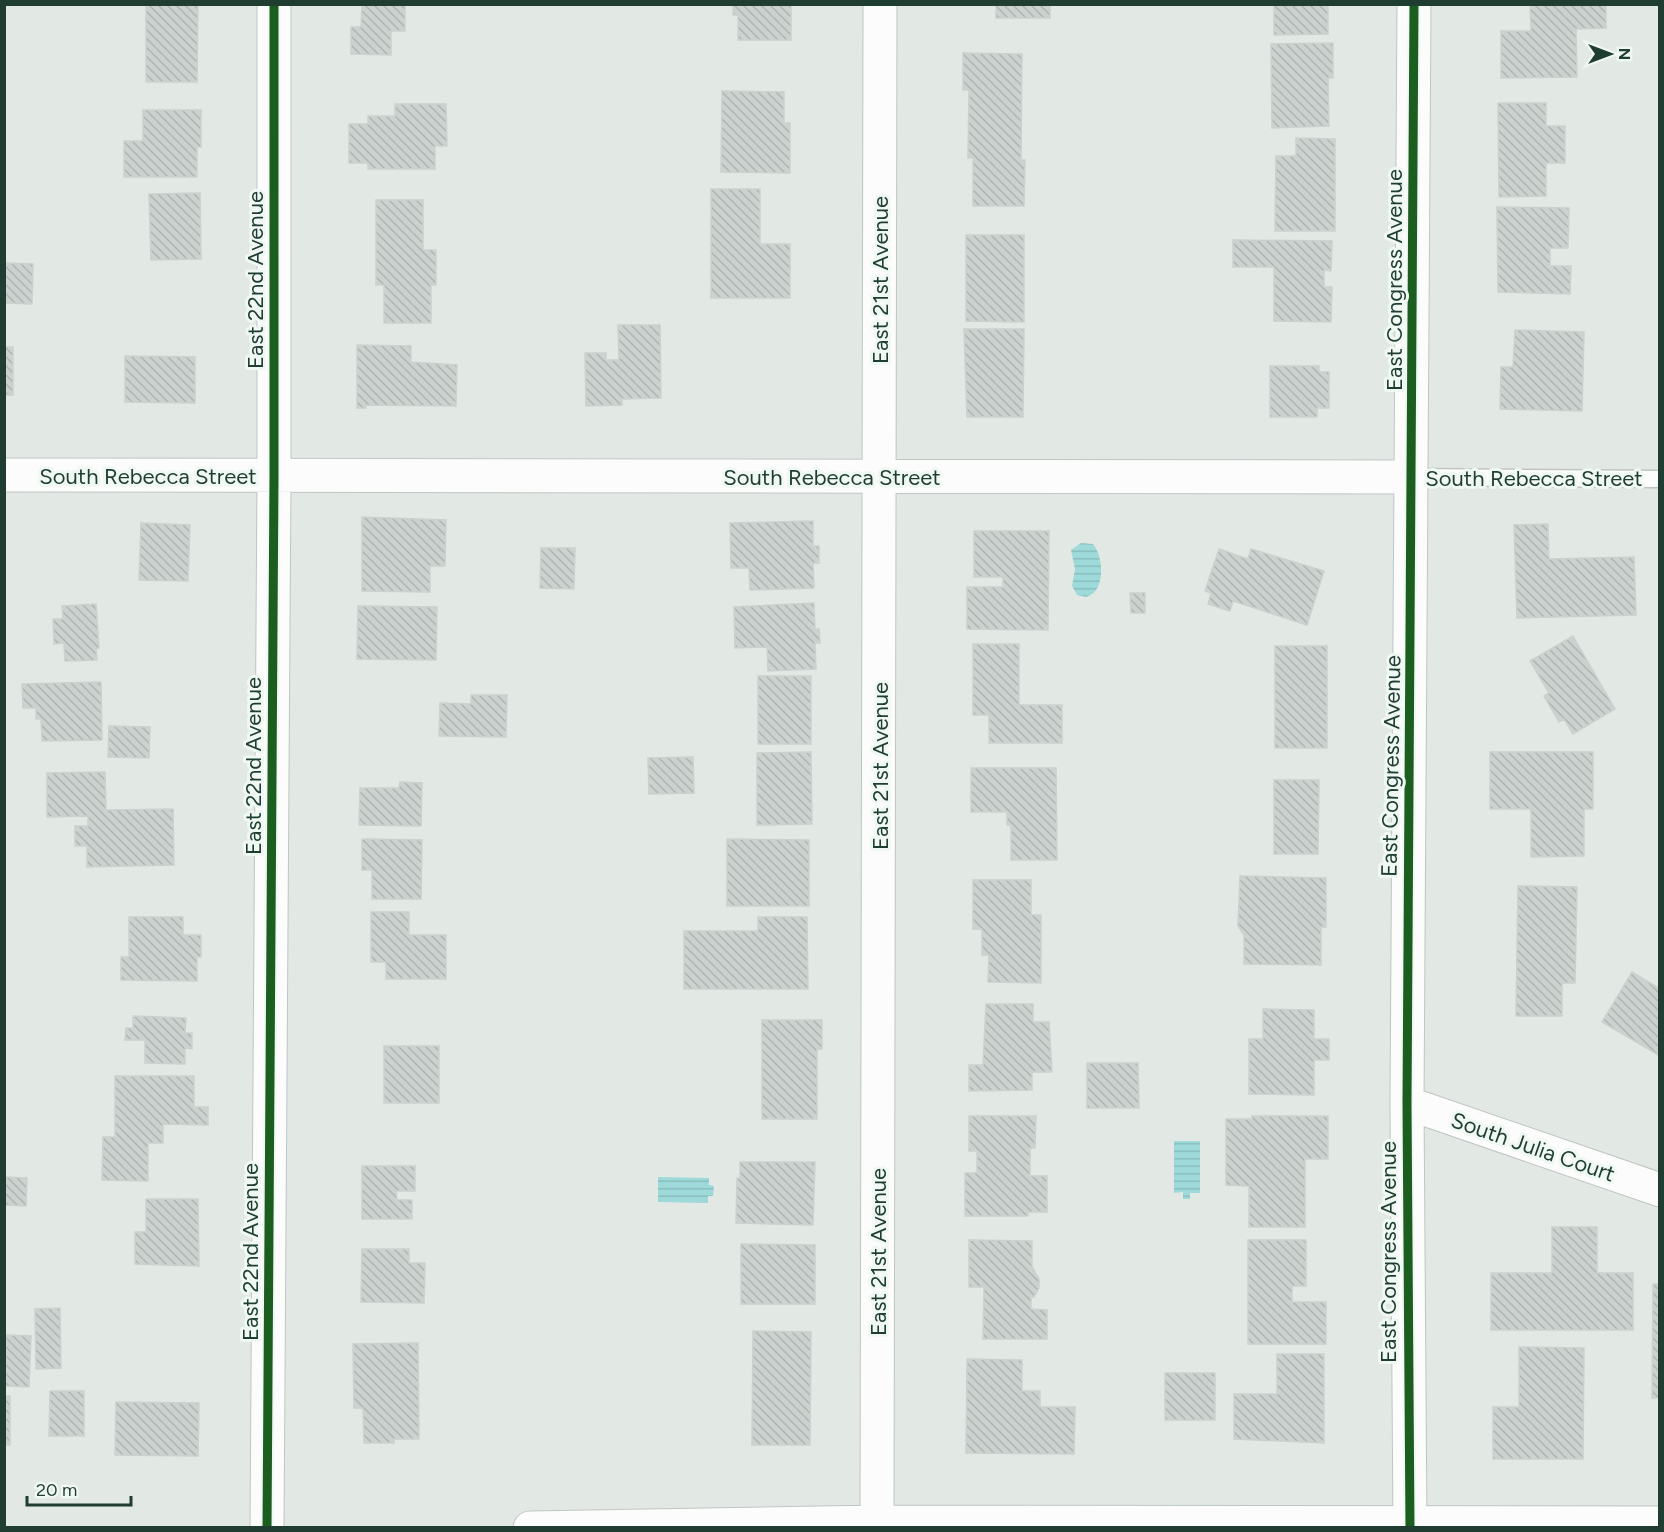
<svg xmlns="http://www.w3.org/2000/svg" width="1664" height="1532" font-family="Figtree,sans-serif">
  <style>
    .water { fill: url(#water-rules) }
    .building { fill: url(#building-back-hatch); stroke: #cbd2ce; stroke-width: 1.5 }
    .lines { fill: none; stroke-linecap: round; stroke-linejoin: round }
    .service-casing { stroke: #bfc6c2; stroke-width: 19 }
    .minor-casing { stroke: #bfc6c2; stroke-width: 35 }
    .service { stroke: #fbfcfb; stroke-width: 16 }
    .minor { stroke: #fbfcfb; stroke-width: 33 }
    .cycleway-casing { stroke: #f0f8f3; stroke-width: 13 }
    .cycleway { stroke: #1b5e20; stroke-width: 9 }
    .labels { text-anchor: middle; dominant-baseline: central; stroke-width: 6; stroke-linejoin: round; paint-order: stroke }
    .street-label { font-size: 22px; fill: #1f3d31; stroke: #f0f8f3 }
  </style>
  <defs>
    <pattern id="water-rules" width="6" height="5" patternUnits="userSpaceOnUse" patternTransform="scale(1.5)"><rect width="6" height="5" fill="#9fdada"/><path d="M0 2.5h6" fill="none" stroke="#88bcbc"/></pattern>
    <pattern id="building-back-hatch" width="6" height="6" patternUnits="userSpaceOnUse" patternTransform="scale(1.5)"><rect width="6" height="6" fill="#ccd2cf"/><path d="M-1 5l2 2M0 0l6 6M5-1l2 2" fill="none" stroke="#afb5b2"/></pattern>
  </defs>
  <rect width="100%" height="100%" fill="#e2e9e5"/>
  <path class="water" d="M1081,543L1093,544C1104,557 1106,592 1086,597L1077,595L1072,586L1075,569L1071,550Z
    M1174,1141H1200V1193H1190V1199H1183V1192L1174,1193Z
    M658,1177L709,1178V1185L714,1186L713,1196H708V1203L658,1202Z"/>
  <path class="building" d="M146,4H198L197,82H146Z
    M362,4H405V31H391V55L351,54V27H361Z
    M733,4H791V40H738V15H733Z
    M996,4H1050V18H996Z
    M1274,4H1328V34L1274,35Z
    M1530,4H1606V28L1576,29L1577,77L1501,78V31H1531Z
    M1333,43V78H1328L1329,126L1272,128L1271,44Z
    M963,53L1022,54L1021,160H1025L1024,206H973V158H968L969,90H963Z
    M722,91L784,92V123H790V173L721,172Z
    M1498,103H1546V126H1565V163H1546V196L1499,197Z
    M395,104H446L447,146H435V169H368V163H349V124H368V116H395Z
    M143,110H201V147H197V177H124V141H143Z
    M1296,138L1335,139V231H1275L1276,156H1296Z
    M711,189H760V244H790V298H711Z
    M200,193L201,259L151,260L149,194Z
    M376,200H423V250H436V285H431V323H384V285H376Z
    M1497,207L1569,208L1568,248H1550V266H1571L1570,294L1498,292Z
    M966,235H1024V322L966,321Z
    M1233,240L1332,241L1331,271L1324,270V287H1332L1331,322L1274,321V267H1233Z
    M4,263L33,264L32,304L4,303Z
    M618,325H660L661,398L622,399V405L586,406L585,353H606V360H619Z
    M964,329H1024L1023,417H967Z
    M1515,330L1584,332L1582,411L1500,409L1501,367H1513Z
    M357,345L411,346V362L457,365L456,406L366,405V408H357Z
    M4,347H13V395H4Z
    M125,356L195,357V403L125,402Z
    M1270,366H1319V372H1329V408H1317V417H1270Z
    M362,517L446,520L445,566H430V592L362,591Z
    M813,521V546H819V563H813L814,588L750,590L749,568H731L730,523Z
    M141,523L190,525L188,581L139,580Z
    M1548,524L1549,559L1634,557L1636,615L1517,618L1514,525Z
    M974,531H1049L1048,630L967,629V587H1003V577H974Z
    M541,548H575L574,589L540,588Z
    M1219,549L1248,559L1251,549L1324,571L1307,625L1233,601L1230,611L1208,604L1211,593L1205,591Z
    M1130,593H1145V613H1131Z
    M814,603L815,629H819L820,643H815L816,669L768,671L767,647L735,648L734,607Z
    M96,604L99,648L96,649L97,660L65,661L64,643L54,644L53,619H63L62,606Z
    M358,606L437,607L436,660L357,659Z
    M1573,636L1615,709L1573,734L1564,719L1559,722L1544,696L1549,693L1530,661Z
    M973,644H1019V705H1062V743H989V715H973Z
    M1275,646H1327V748H1275Z
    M758,676H811V744H758Z
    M101,682L102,740L42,741L41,719H36V708H23L22,684Z
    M471,695H507L506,737L439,736L440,703L471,704Z
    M109,726L150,727L149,758L108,757Z
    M811,752L812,824L757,825V753Z
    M1490,752H1593V809H1584V856L1531,857V809H1490Z
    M693,757L694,793L649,794L648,758Z
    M971,768H1056L1057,860H1011V825H1007V812H971Z
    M105,772L106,810L173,809L174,865L87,867V846H75V826H88V816L47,817V773Z
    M1274,780H1319L1318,854H1274Z
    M400,782L422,783L421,826L359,825L360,788H399Z
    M362,839L422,840L421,899H372V870H362Z
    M727,839L809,840V906H727Z
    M1240,876L1326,878V927H1321V965L1244,964V935L1238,926Z
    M973,880H1031V915H1041V983L988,982L989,955H982V929H973Z
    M1518,886L1577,887L1575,983H1562V1016H1516Z
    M371,912H409V935H446V979H386V962H371Z
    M129,917H183V935H201V957H197V981L121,980V957H129Z
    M758,917H807L808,989H684V931H758Z
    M1632,972L1660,989V1056L1602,1022Z
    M986,1004H1033V1022H1049L1052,1072H1032V1090L969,1091V1065H983Z
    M1263,1009L1314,1010V1039H1329V1060H1314V1095L1249,1094V1039H1263Z
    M133,1016L186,1018L185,1033H192V1049L185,1048V1064L145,1063V1040H125L126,1028H133Z
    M762,1020H822V1049H817V1119H762Z
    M384,1046H439V1103H384Z
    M1087,1063H1138L1139,1108H1087Z
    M115,1076H194V1107H208V1125L163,1124V1143H148V1181L102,1180L103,1137H115Z
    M969,1116H1036L1035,1148H1030V1176H1047V1212H1028V1216H965V1173H977V1151H969Z
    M1252,1116H1328V1159H1305V1227H1249V1186L1226,1185V1119H1252Z
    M740,1162H815L813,1225L736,1223L737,1178H740Z
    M362,1166H415V1191H396L397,1200H412V1219H362Z
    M4,1177L27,1178L26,1206L4,1205Z
    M146,1199H198L199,1266L135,1264V1232H146Z
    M1552,1227H1597V1273H1633V1330H1491V1273H1552Z
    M969,1240L1032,1241V1267L1039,1279V1288L1034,1297H1031V1309L1047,1310V1339H983L984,1287H969Z
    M1248,1240H1306V1286H1292V1302H1326V1344H1248Z
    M741,1244L815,1245V1304H741Z
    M362,1249H409V1263H425L424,1303L361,1302Z
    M1653,1284H1660V1398H1652Z
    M60,1308L61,1368L36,1369L35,1309Z
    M753,1331L811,1332L810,1445H752Z
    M6,1335L31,1336L29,1387L5,1386Z
    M418,1343L419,1439H394V1443H364L363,1408H354L353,1344Z
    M1519,1347L1584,1348L1583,1459H1493V1407H1519Z
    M1277,1354H1324V1443L1234,1439V1394H1277Z
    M967,1359L1022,1360V1391H1040V1407H1075L1074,1454L966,1453Z
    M1165,1373H1215V1420H1165Z
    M50,1391H84V1436H49Z
    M4,1396H10V1445H4Z
    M116,1402L199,1403L198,1456L115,1455Z"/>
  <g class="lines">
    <defs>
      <path id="service" d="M1413,477L1660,479"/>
      <path id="minor" d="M4,475L1413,477
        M1407,1103L1660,1190
        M267,1528L274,477V4
        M530,1528L877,1522L1660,1523
        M877,1528L880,4
        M1410,1528L1407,1103L1414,4"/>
    </defs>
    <use href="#service" class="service-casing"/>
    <use href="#minor" class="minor-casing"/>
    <use href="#service" class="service"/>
    <use href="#minor" class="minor"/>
    <defs>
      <path id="cycleway" d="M267,1528L274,477V4
        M1410,1528L1407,1103L1414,4"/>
    </defs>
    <use href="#cycleway" class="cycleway-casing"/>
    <use href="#cycleway" class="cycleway"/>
  </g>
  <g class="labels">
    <g class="street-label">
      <text transform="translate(255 280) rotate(-90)">East 22nd Avenue</text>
      <text transform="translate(880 280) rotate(-90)">East 21st Avenue</text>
      <text transform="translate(1394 280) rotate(-90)">East Congress Avenue</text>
      <text x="148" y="476">South Rebecca Street</text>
      <text x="832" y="477">South Rebecca Street</text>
      <text x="1534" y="478">South Rebecca Street</text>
      <text transform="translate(253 766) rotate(-90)">East 22nd Avenue</text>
      <text transform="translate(880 766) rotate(-90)">East 21st Avenue</text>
      <text transform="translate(1391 766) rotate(-89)">East Congress Avenue</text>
      <text transform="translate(1533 1147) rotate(19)">South Julia Court</text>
      <text transform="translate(250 1252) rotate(-90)">East 22nd Avenue</text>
      <text transform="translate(878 1252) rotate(-90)">East 21st Avenue</text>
      <text transform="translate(1388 1252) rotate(-90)">East Congress Avenue</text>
    </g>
  </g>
  <rect width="1664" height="1532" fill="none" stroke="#1f3d31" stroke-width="12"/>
  <g transform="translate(1610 54) rotate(90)" stroke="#f0f8f3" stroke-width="4.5" paint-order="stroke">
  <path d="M0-4.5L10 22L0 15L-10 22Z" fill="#1f3d31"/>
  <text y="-9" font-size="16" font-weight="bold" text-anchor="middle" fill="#1f3d31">N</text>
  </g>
  <path d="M27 1496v9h104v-9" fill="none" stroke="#1f3d31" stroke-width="3"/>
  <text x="36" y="1496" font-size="18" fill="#1f3d31" stroke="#f0f8f3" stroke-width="4.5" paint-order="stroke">20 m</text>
</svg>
